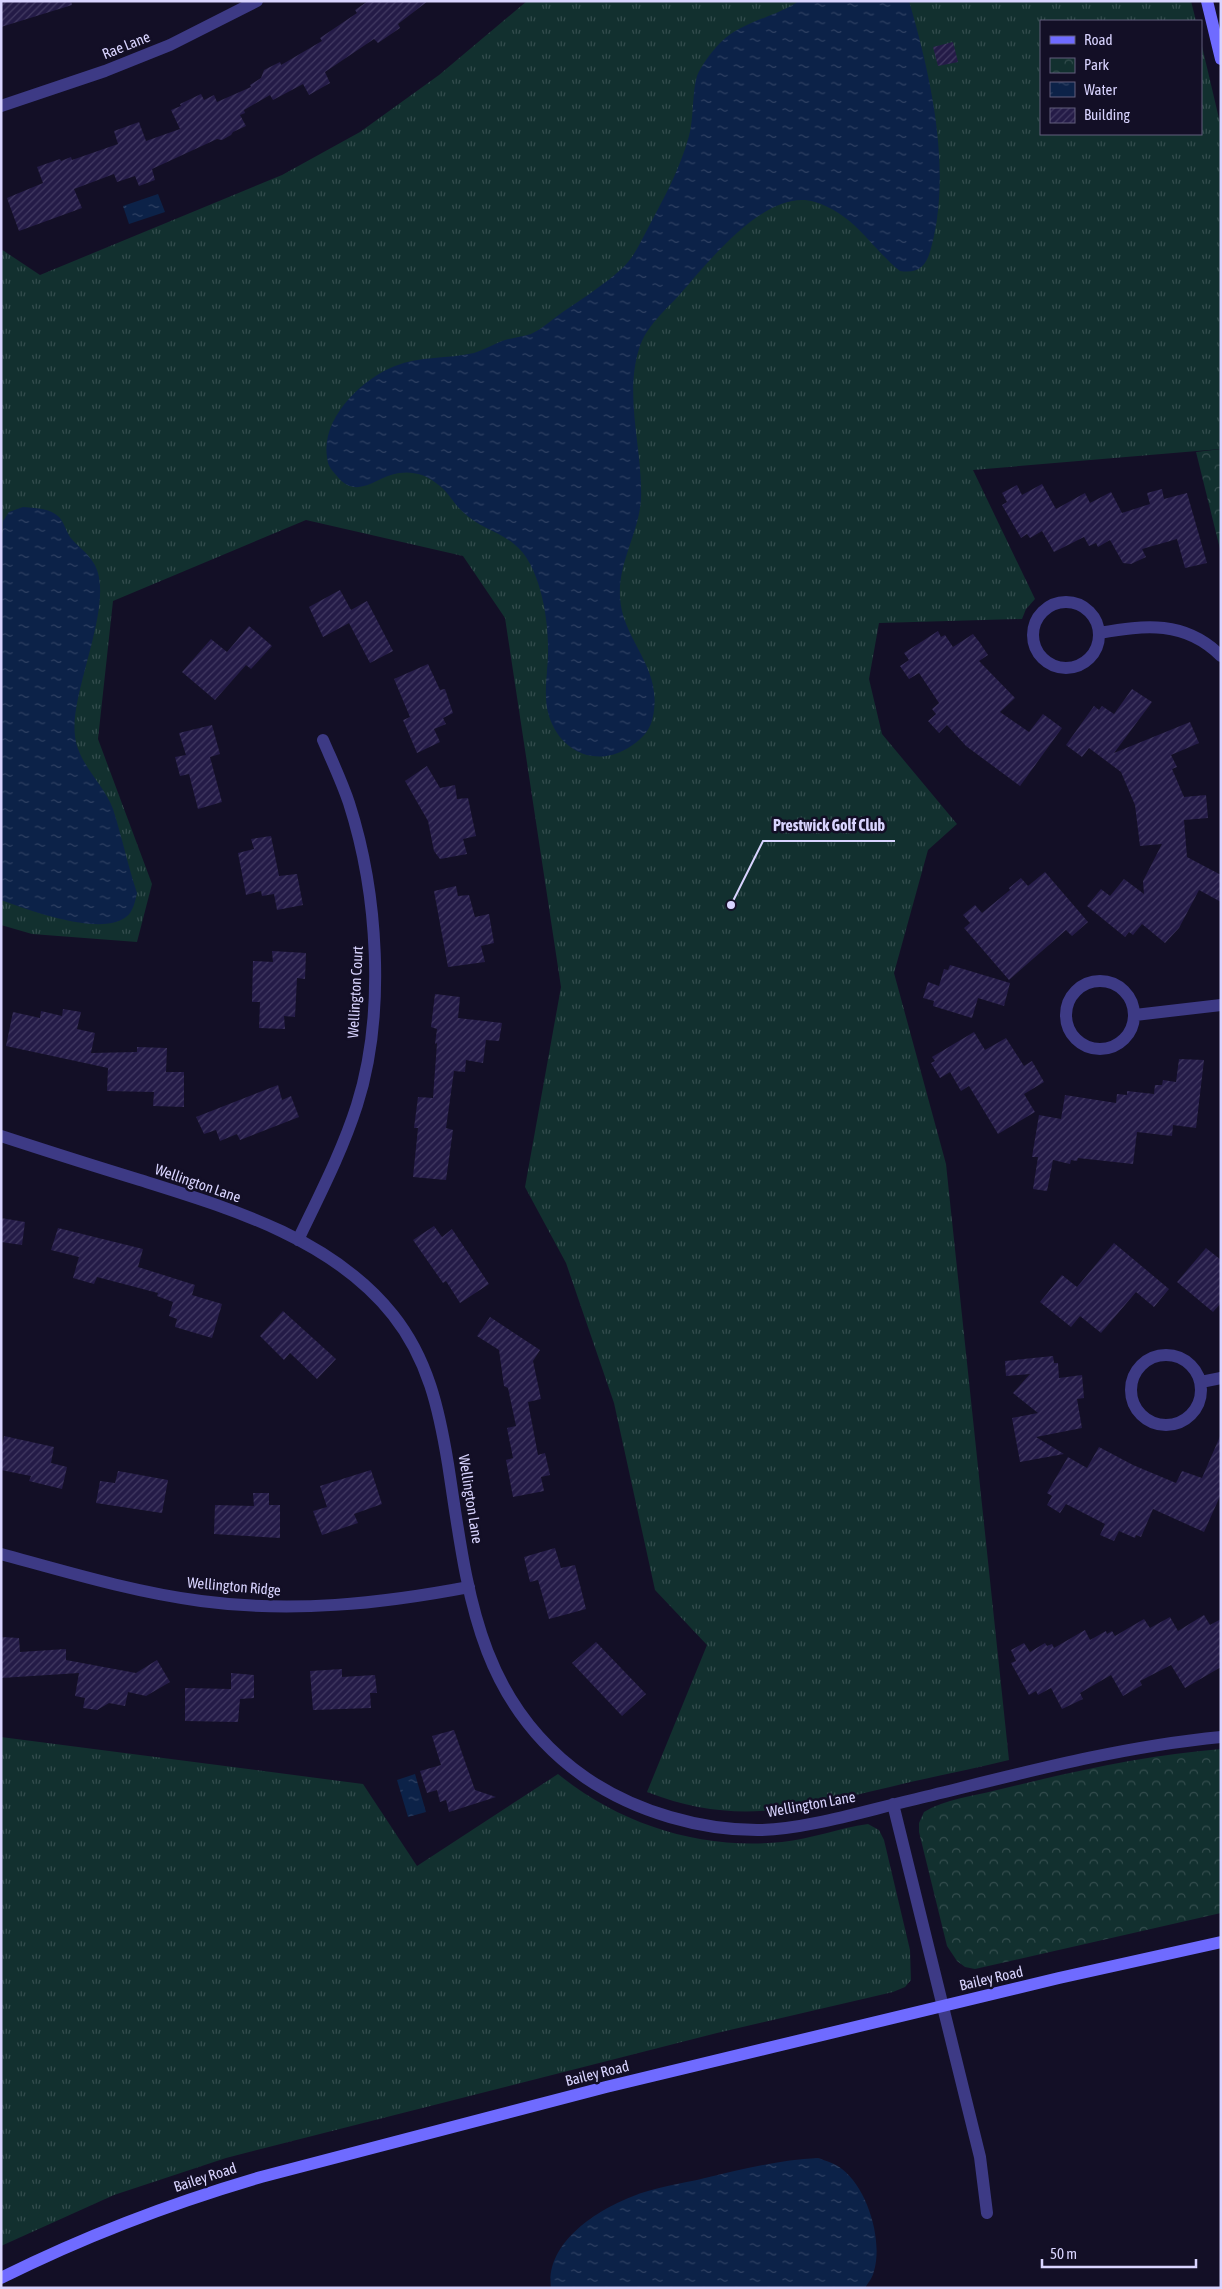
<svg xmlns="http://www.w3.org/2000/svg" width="1222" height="2289" font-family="'Asap Condensed',sans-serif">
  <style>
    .grass { fill: url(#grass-tufts) }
    .park { fill: url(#park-crowns) }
    .water { fill: url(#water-ripples) }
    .building { fill: url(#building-hatch) }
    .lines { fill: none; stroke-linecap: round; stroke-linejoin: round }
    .street { stroke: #3d3a85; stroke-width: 12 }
    .secondary { stroke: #6f6bff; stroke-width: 12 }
    .labels { text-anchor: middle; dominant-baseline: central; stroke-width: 5; stroke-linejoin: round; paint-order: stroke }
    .street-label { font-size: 15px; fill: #d9d4ff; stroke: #130f26 }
    .leader { fill: none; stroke: #d9d4ff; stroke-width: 2 }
    .callout-dot { fill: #d9d4ff; stroke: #130f26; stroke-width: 2 }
    .callout-label { font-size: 16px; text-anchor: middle; font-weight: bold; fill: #d9d4ff; stroke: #130f26; stroke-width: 5; stroke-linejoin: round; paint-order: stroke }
  </style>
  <defs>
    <pattern id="grass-tufts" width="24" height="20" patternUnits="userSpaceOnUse" patternTransform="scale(1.25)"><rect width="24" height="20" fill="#12302f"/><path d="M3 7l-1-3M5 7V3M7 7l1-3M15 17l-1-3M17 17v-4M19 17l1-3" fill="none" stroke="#344d4e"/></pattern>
    <pattern id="park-crowns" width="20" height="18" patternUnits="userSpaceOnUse" patternTransform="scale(1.25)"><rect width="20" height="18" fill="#12302f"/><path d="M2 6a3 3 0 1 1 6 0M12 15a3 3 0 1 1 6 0" fill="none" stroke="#344d4e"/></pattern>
    <pattern id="water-ripples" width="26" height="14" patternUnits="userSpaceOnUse" patternTransform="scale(1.25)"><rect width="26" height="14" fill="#0c2248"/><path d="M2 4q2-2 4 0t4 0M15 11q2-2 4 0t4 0" fill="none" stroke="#2f4163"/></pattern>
    <pattern id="building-hatch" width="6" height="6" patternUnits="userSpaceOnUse" patternTransform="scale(1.25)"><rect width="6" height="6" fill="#241b47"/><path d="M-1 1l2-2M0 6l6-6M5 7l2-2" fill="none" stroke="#433b63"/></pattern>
  </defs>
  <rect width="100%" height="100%" fill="#130f26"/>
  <path class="grass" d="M527,1H1191L1196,21H1041V134H1201V42L1221,127V449L973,470L1035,599L1026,609L1022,619L879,623L869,679L882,734L957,824L928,850L894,973L946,1164L1009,1760C970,1770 930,1777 890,1787C801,1808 736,1827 647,1792L707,1645L655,1590L614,1403L566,1263L525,1187L561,987L505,618L463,556L306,520L113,601L98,739L152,884L137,942L32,934L1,925V249L40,275L282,175L360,132L439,75Z
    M1,1737L363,1784L417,1866L558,1774C621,1825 701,1850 782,1842C811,1839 839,1828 868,1824L879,1830L884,1840L910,1950L911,1980L905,1987L893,1992L717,2033L226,2158L114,2195L1,2246Z"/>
  <path class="park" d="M1221,449V553L1196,452Z
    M1221,1749V1913L975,1969L965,1967L957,1961L947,1946L919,1832V1823L924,1812C945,1799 973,1796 997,1790C1071,1772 1145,1755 1221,1749Z"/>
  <path class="water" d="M799,1H909C930,73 950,161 934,236C929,256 927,275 900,271C870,247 856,215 815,202C767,187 709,261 681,293C665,311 646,326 639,349C624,397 643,450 641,499C639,533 618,562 620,597C622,639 660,665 654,710C652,729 644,738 628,748C595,768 560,751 549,716C542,693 549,669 548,646C548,615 539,563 514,544C498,531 478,527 463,512C453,503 448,491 436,483C425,474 412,471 399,473C376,476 357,502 336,475C330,468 328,466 327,457C321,418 362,379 395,366C420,356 448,359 474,353C483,350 492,345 502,341C511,338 522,337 531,334C540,330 548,323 556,317C575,303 613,280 628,262C636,253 642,239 648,228C664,198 680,169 689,136C694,118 692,92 697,76C701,66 712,51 720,43C742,21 774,18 799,1Z
    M158,194L165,212L129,224L123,206Z
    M23,507C35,508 50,508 59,517C64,522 66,531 70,537C77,546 87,552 93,562C118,599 69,691 75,736C78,764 104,784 113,809C122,837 128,866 137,893C135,902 133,912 126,917C100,937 29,910 1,900V568L3,521L9,512Z
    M415,1774L426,1812L408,1817L397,1780Z
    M818,2158C826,2161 835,2163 842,2169C868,2189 883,2241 874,2271C873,2277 868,2283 865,2288H551C545,2244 595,2211 631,2197C654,2187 681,2184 705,2178C742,2169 779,2160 818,2158Z"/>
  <path class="building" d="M1,1H71L72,5L1,27Z
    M368,1H428L398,24L400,28L378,43L374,39L325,72L330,83L309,95L303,84L273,100L270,95L244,110L245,113L240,115L246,126L233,132L231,135L222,140L217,139L152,169L155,180L139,186L135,176L117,182L114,174L74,189L82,208L19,231L7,198L43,183L37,167L60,159L61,161L71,157L72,160L118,144L114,131L139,122L146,141L180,129L171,110L181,106L180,104L201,94L204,100L214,95L217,102L251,87L250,85L261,78L264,70L280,62L281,65L322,41L320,38L357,13L355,10Z
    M953,42L958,62L938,66L933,47Z
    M1042,484L1056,509L1085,493L1090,503L1111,492L1122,513L1150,504L1147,493L1162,489L1164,499L1187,493L1207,563L1185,568L1177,539L1142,549L1146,557L1131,564L1123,563L1110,540L1098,547L1096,543L1089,546L1084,537L1054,552L1042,531L1030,538L1027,534L1021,538L1002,505L1007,502L1002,493L1017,485L1022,495Z
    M340,590L351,610L367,601L393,651L370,663L349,623L323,637L309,607Z
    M249,626L272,646L251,669L246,665L215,700L182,672L211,639L227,652Z
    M938,631L941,637L945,635L953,647L973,634L980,643L988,655L979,661L1015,698L1000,712L1029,732L1043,714L1062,728L1020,786L966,746L947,725L939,733L928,721L936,714L932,709L939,703L919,673L909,679L900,666L909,660L904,653Z
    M428,664L440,690L445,689L453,713L443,718L446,724L434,729L440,742L417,753L403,720L410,717L394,679Z
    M1132,689L1152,702L1114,753L1190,722L1199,743L1171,755L1177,767L1172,769L1184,797L1206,795L1208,818L1184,820L1187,857L1221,875V902L1199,890L1179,928L1165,943L1142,924L1133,935L1129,932L1125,937L1087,906L1101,889L1110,896L1124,879L1144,894L1143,881L1162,844L1140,846L1135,805L1121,772L1089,748L1082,757L1066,745L1094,706L1099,710L1102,706L1114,714Z
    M212,725L220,754L210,757L222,802L198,809L189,774L180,776L175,757L186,755L179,733Z
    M427,766L440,788L455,785L457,799L468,798L476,836L463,839L467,854L440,859L434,851L428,821L405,781Z
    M271,836L279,876L297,874L303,905L277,910L274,894L262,896L261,891L246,895L238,853L254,849L251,839Z
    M1045,872L1088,922L1072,936L1066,930L1009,980L964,928L970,923L963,915L975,905L982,913L1010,890L1009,888L1021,878L1028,886Z
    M456,886L458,896L469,895L475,917L489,914L494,943L481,946L485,962L448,967L434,891Z
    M272,951L306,953L305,979L297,978L295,1017L284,1016L285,1029L259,1028L260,1002H252L253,961L273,962Z
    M950,965L1010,983L1004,1006L978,998L972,1018L933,1006L934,1001L923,998L928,982L939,986L944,969L948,970Z
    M435,994L460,997L458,1018L502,1023L499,1041L486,1040L483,1063L466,1060L465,1072L454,1071L446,1128L453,1130L446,1180L413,1177L418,1128H414L418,1097L433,1098L437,1043L435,1044L437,1029L431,1027Z
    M63,1009L81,1012L77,1029L95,1033L91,1053L137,1052V1047L167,1048L166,1072H184V1107L153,1106L154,1092L107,1091L108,1068L6,1046L13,1012L40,1018L41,1011L62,1016Z
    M974,1032L985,1050L1006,1038L1024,1066L1032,1061L1044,1082L1024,1094L1035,1112L998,1134L969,1086L961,1091L950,1072L940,1078L931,1063L935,1061L932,1057Z
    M1179,1059L1204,1060L1196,1128L1173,1125L1172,1136L1137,1132L1133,1164L1078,1158L1077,1161L1071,1160L1070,1164L1053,1160L1047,1191L1033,1189L1038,1157H1032L1039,1115L1061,1119L1065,1095L1116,1103L1117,1094L1127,1095V1091L1154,1094L1155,1085H1162L1163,1080L1176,1082Z
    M278,1085L282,1100L291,1096L299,1117L240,1140L237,1134L220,1141L216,1130L204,1134L196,1117Z
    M1,1218L25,1222L22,1245L1,1242Z
    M434,1226L442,1237L452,1229L489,1284L460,1303L446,1281L443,1283L413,1240Z
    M58,1228L143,1249L138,1267L195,1285L192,1295L222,1304L212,1338L175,1327L177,1319L169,1316L173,1302L157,1296L158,1293L97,1277L94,1284L73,1278L79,1257L51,1250Z
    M1114,1243L1169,1289L1154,1307L1136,1292L1101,1333L1080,1316L1071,1327L1040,1302L1062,1275L1077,1287Z
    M1206,1248L1221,1260V1303L1213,1312L1177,1282Z
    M283,1311L336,1359L317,1379L290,1353L284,1360L260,1336Z
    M490,1317L540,1350L533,1361L541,1399L528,1402L538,1455L545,1453L550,1475L541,1477L544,1491L513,1497L506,1460L513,1458L507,1428L516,1426L508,1388L504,1386L499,1350L477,1336Z
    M1053,1356L1054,1363H1058L1059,1378L1082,1375L1084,1398L1077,1399L1082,1428L1036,1437L1064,1454L1020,1462L1012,1418L1038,1413L1013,1393L1030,1374L1006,1376L1005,1361Z
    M1221,1434V1494L1204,1532L1153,1509L1141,1537L1136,1535L1135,1538L1119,1531L1114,1541L1100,1535L1105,1524L1066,1504L1060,1513L1047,1505L1052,1496L1047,1493L1068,1457L1087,1468L1099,1447L1133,1465L1176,1483L1182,1471L1202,1478Z
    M4,1436L54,1447L51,1463L67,1467L62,1489L29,1481L31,1476L1,1470V1451Z
    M371,1470L382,1504L354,1514L358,1523L322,1535L313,1511L327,1507L320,1486Z
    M118,1471L168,1480L162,1513L96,1503L100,1481L115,1483Z
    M253,1493H269V1505H280V1538L214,1534L215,1505L254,1506Z
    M555,1548L561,1568L575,1565L586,1609L549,1619L538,1580L530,1582L524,1557Z
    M1204,1615L1210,1625L1221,1619V1667L1185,1688L1171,1665L1140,1681L1142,1685L1123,1696L1111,1675L1080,1693L1083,1699L1062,1709L1051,1688L1038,1695L1036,1691L1029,1695L1011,1663L1016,1661L1011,1650L1024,1643L1030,1652L1045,1643L1047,1646L1052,1644L1054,1648L1085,1630L1090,1640L1106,1631L1107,1634L1112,1631L1115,1636L1144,1619L1150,1628L1170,1617L1178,1631Z
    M1,1637L19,1638L20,1652L66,1649V1660L136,1673L157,1660L170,1682L146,1696L128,1692L125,1706L109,1703L97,1710L83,1708L85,1698L75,1696L79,1673L1,1678Z
    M596,1642L646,1694L622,1716L572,1663Z
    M342,1669V1677L375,1675L377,1693H370L371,1708L313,1710L310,1671Z
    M231,1673L254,1675V1698L240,1699L238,1722L185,1721V1688L231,1689Z
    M454,1730L475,1790L496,1797L449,1812L446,1800L440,1802L437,1790L427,1793L420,1771L441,1765L432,1736Z"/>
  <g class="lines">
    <path class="street" d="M1,106L105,71L170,45L257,1
      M1033 635a33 33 0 1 1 66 0a33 33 0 1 1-66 0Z
      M1099,633C1145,625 1185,620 1221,656
      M1066 1015a34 34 0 1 1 68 0a34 34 0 1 1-68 0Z
      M1135,1015L1221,1005
      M1,1136C47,1151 94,1166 140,1180C229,1208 332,1238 393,1315C428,1359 439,1409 448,1464C467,1586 475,1701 586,1778C636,1812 702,1831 762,1830C807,1829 868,1810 912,1800C1015,1775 1116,1747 1221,1737
      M298,1240C319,1196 342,1152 357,1105C386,1014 378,893 349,803C342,782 332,761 323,740
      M1131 1390a35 35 0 1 1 70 0a35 35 0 1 1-70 0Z
      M1201,1382L1221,1378
      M1,1554C67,1572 133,1592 201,1601C291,1613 380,1604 469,1587
      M893,1804L980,2157L987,2213"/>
    <path class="secondary" d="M1207,1L1221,59
      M1,2278C85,2236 172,2203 261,2177L606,2087L1059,1978L1221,1942"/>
  </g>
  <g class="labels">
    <g class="street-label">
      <text transform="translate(126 45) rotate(-22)">Rae Lane</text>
      <text transform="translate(355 992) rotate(-87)">Wellington Court</text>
      <text transform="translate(198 1183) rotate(19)">Wellington Lane</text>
      <text transform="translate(471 1499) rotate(81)">Wellington Lane</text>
      <text transform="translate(234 1586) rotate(5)">Wellington Ridge</text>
      <text transform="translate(811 1804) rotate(-10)">Wellington Lane</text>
      <text transform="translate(991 1978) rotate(-13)">Bailey Road</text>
      <text transform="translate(597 2073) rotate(-14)">Bailey Road</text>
      <text transform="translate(205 2177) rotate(-18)">Bailey Road</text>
    </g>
  </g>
  <path class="leader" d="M731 905L763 841H895"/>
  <circle class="callout-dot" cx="731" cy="905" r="5"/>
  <g class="callout-label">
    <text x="829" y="831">Prestwick Golf Club</text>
  </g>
  <rect width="1222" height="2289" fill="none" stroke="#d9d4ff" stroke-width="5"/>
  <rect x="1040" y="20" width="162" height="115" fill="#130f26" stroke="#625e7d"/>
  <rect x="1050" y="36" width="25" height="8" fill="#6f6bff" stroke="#625e7d"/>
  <text x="1084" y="45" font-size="15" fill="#d9d4ff">Road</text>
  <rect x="1050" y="58" width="25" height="15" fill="url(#park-crowns)" stroke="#625e7d"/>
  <text x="1084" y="70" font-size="15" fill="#d9d4ff">Park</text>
  <rect x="1050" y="82" width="25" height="15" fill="url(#water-ripples)" stroke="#625e7d"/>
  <text x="1084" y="95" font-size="15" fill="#d9d4ff">Water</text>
  <rect x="1050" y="108" width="25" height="15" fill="url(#building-hatch)" stroke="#625e7d"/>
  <text x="1084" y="120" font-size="15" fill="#d9d4ff">Building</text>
  <path d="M1042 2259v8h154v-8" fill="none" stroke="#d9d4ff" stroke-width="2.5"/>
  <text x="1050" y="2259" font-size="15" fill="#d9d4ff" stroke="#130f26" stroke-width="4" paint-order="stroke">50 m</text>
</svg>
